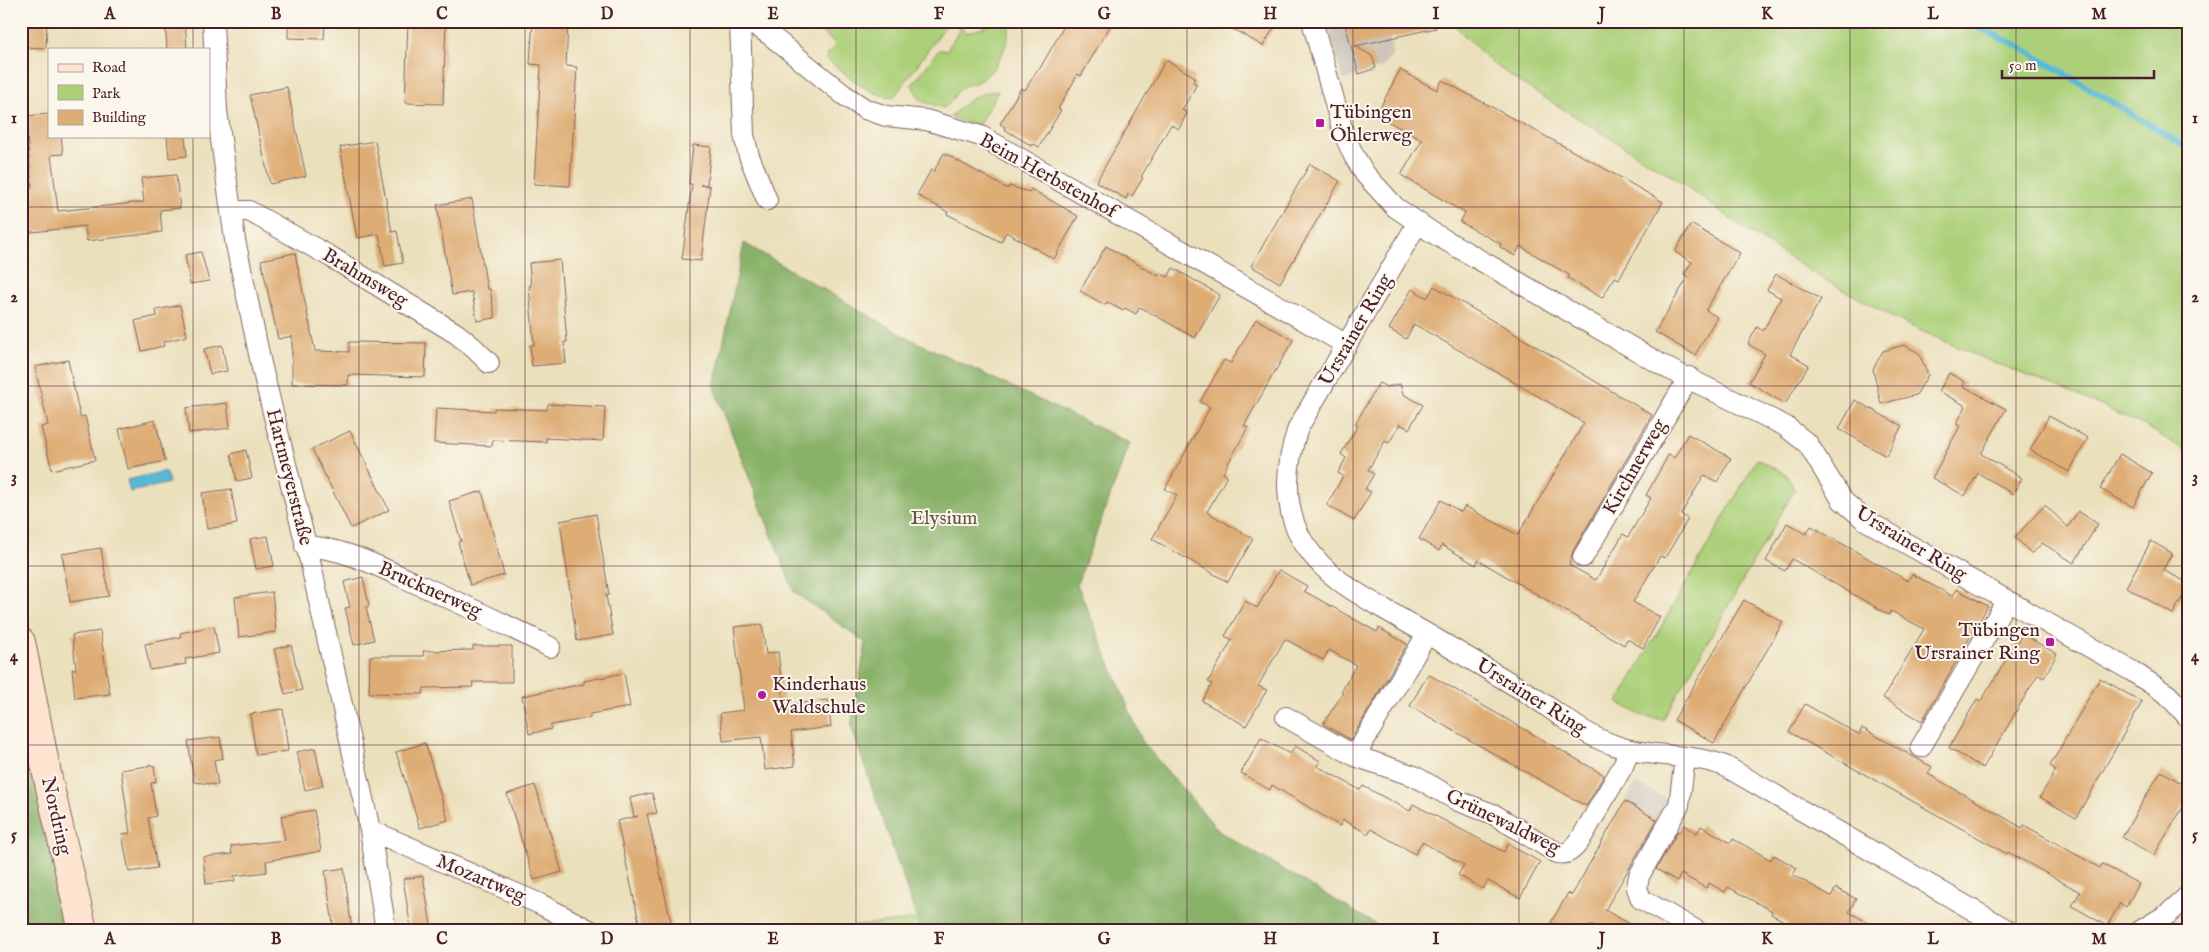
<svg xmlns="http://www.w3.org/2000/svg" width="2209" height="952" font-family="'IM FELL English',serif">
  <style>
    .industrial { fill: #cbc3b8 }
    .green { fill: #acd079; stroke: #7b7852 }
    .forest { fill: #89b269; stroke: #6a684a }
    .water { fill: #56b9d5; stroke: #506c80 }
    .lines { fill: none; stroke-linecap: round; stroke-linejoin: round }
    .stream { stroke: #56b9d5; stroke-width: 6 }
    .building { fill: #dead76 }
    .street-casing { stroke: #82635e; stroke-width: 22 }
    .secondary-casing { stroke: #82635e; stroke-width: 30 }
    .street { stroke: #fff; stroke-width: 20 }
    .secondary { stroke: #fde4d1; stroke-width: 28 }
    .grid { fill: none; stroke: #4a1f2b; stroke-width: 1; stroke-opacity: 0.55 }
    .poi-dot { fill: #b5179e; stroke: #fbf7ec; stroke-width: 2 }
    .labels { text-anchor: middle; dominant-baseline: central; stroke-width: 4; stroke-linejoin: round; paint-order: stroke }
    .poi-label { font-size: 20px; fill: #4a1f2b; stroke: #fbf7ec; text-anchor: start }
    .street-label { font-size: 20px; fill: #4a1f2b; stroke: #fbf7ec }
    .park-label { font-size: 20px; fill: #675442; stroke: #fbf7ec }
    .neatline { fill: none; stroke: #4a1f2b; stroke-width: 2 }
    .grid-label { font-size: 16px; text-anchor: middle; font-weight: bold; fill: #4a1f2b }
  </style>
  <rect width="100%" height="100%" fill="#fbf7ec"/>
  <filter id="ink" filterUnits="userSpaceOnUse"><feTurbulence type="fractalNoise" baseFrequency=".02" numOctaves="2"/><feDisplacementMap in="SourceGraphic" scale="10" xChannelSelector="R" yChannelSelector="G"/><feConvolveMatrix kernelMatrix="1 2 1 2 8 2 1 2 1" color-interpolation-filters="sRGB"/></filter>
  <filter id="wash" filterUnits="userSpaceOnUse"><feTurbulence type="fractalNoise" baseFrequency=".0096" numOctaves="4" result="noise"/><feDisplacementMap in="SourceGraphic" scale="20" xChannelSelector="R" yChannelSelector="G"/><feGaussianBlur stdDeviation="1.12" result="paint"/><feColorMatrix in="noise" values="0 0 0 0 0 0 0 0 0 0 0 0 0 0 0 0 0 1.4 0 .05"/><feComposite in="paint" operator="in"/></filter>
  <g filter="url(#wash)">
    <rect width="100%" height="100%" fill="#ebe0bc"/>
    <path class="industrial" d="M1326,21H1404L1407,34L1389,39L1393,55L1381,68L1343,80Z
      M1635,783L1679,805L1639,876L1628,871L1618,888L1586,870Z"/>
    <path class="green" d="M808,21H933L934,24L949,21L894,97C870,98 844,72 825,58L836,44Z
      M986,21H1009C1012,39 996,73 979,81C974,84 969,84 964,86C955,91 952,104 943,108L921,101L912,85L939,50H947L961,27L966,33L985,27Z
      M1450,21H2188V452L2145,426L2081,397L1980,357L1906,324L1813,273L1745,229L1675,178L1516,80L1490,61Z
      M998,91L978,126L950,117C965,103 976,92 998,91Z
      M1757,459L1786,474L1795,489L1663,720L1640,715L1618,702Z
      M919,919L921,931H810Z"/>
    <path class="forest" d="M744,243L904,336L1130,443L1077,584L1143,743L1220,832L1387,931H921L851,726L866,643L794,592L714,388Z
      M21,716L71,931L21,929Z"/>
    <path class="water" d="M166,471L169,483L130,492L127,480Z"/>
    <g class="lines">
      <path class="stream" d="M1964,21L2017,45L2188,148"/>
    </g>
    <g id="blocks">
      <path class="building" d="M24,21H47L46,48L23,47Z
        M165,21H185L187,49H167Z
        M288,21H325L324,39L288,38Z
        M408,21H446L443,104L405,103Z
        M533,21H568L566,66L577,67L570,186L534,184L541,65L530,64Z
        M1067,21H1113L1081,76L1078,74L1058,109L1061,110L1039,147L1034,144L1032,146L1004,129L1005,127L1000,124L1021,88L1025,90L1038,69L1039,70Z
        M1219,21H1278L1263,46Z
        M1344,21H1435L1436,28L1355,46L1372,56L1376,68L1359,74Z
        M1166,60L1195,77L1193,82L1197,84L1182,110L1187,113L1179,129L1171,125L1169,128L1141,177L1143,178L1132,196L1128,194L1126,199L1096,182Z
        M1400,70L1437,90L1442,80L1602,167L1663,202L1619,279L1615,277L1602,298L1568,278L1569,275L1520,246L1515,256L1500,247L1501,244L1460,222L1465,213L1401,175L1422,140L1376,115Z
        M287,87L306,176L270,184L250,95Z
        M49,114V136H61L63,154L51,155L58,211L144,202L141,178L176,175L180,208L160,210L162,232L87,241L85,226L24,233L21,188L32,187L25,116Z
        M167,136H185L187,156L169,158Z
        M375,141L392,232L397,231L403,263L385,266L379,234L357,238L340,147Z
        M693,145L711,147L707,185H700L710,186L701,261L682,259L692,184H689Z
        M944,153L1008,189L1009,186L1029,192L1031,189L1078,216L1054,259L1006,232L1001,242L947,214L948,212L917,195L931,170L934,171Z
        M1310,164L1340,181L1280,283L1251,266Z
        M472,199L487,289H490L495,318L477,321L472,292L452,295L437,205Z
        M1691,224L1740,253L1706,310L1717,317L1695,355L1655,332L1688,277L1684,274L1692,262L1675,252Z
        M1106,246L1158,276L1160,273L1168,277L1173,268L1220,295L1195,338L1140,307L1136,314L1125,308L1123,311L1107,302L1105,305L1080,291Z
        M201,252L209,281L190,284L185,255Z
        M295,253L315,351L349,352V342L426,343L425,377L348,375V385L292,384V336L278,339L261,260Z
        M560,260L567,342H564L566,363L532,366L530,345H534L529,286H531L529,263Z
        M1776,274L1821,299L1790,354L1809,365L1785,404L1749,382L1765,354L1748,344L1757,327L1763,331L1781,298L1767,290Z
        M1434,286L1652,415L1573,551L1569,565L1596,580L1623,534L1628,537L1651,498L1646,495L1669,454L1674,458L1688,434L1731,458L1717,482L1704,475L1681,514L1688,519L1665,558L1660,556L1633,602L1660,617L1643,648L1627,639L1624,645L1478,560L1476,565L1442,545L1439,551L1419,539L1441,500L1461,512L1465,506L1518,535L1584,423L1414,324L1406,339L1389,329L1412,289L1427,298Z
        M180,305L187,336L163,342L164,346L142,351L135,321L157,316L156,310Z
        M1256,319L1293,340L1244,426L1248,427L1223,473L1227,476L1207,512L1253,539L1228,582L1152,539L1177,495L1165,489L1210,407L1200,402L1224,360L1231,363Z
        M222,345L227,371L210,374L204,349Z
        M1904,345L1919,353L1928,375L1916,395L1881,404L1873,369L1883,351Z
        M68,360L80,417L85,416L95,460L52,470L41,427L48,425L35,367Z
        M1949,373L1965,382L1963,386L2006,409L1981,454L2022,478L2013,494L1978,473L1965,496L1932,478L1960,426L1956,424L1966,406L1939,391Z
        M1379,383L1387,387L1400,384L1403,394L1423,405L1409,429L1400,424L1389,443L1385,441L1368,470L1374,474L1365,489L1371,492L1354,521L1327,505L1343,476L1338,473L1346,458L1341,454L1358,425L1355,424Z
        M1855,400L1902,426L1886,456L1839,429Z
        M227,403L230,428L189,433L186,408Z
        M548,404L605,407L603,441L546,438V442L493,440L492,446L434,443L436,408L494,411V408L547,410Z
        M2049,416L2088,438L2069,472L2030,450Z
        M155,420L165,461L128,469L119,429Z
        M350,431L389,510L351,528L312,449Z
        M246,450L252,478L237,481L231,454Z
        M2120,454L2152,473L2133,507L2100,489Z
        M231,489L237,524L207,529L202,493Z
        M482,491L504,575L470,585L458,542L461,541L449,501Z
        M2045,505L2068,527L2078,511L2098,524L2074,563L2042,543L2032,554L2015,537Z
        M596,514L609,595H606L613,635L577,641L560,521Z
        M1787,523L1806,534L1811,526L1908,581L1912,574L1952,596L1956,589L1988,606L1922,721L1883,698L1924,629L1891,611L1889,615L1792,559L1785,571L1766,561Z
        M268,536L274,566L256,569L250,539Z
        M2151,541L2172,553L2163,570L2188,583V587L2173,614L2126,587Z
        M101,548L109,596L70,602L62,554Z
        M1279,570L1307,586L1304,591L1377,632L1379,628L1407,644L1351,740L1323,724L1343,693L1341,692L1356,665L1329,650L1323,660L1285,639L1258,686L1267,690L1246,726L1202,701L1212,684L1208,682L1232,640L1225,636L1245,601L1257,608Z
        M363,577L369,606L366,607L374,640L354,645L345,608L350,607L344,582Z
        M272,592L276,632L239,637L235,597Z
        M1744,600L1783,622L1714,743L1674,720Z
        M762,624L766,654L778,652L784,705L828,700L831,727L791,732L795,766L765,770L761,737L723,741L720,713L744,710L734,627Z
        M214,626L219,653L185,659L186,664L150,670L145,644L181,637L180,633Z
        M100,631L110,694L75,698L72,669H76L72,635Z
        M2022,634L2057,654L2044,678L2038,674L1983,768L1949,748L1977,699L1981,701Z
        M291,645L302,690L285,694L274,649Z
        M473,646H512V682H472L473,687L424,688L423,694L369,693L370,656H424L423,651L473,650Z
        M624,673L630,707L590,714V718L551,725V729L529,734L522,696L584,684V681Z
        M1428,674L1604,775L1586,806L1410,706Z
        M2100,678L2142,702L2076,818L2040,797L2056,770L2050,766Z
        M1805,704L1859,735L1862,728L1932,767L1928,774L2002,816L2022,828L2024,825L2100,868L2102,864L2139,884L2126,907L2120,903L2107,926L2072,906L2080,892L2008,852L2007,854L1789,732Z
        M283,709L288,751L256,755L250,714Z
        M220,737L223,758L214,760L218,785L194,782L188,741Z
        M1261,738L1290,754L1295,746L1320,761L1317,766L1360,790L1363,786L1410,811L1413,804L1504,852L1508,844L1540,862L1520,898L1488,881L1483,889L1458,875L1464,865L1422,842L1415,854L1371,829L1368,834L1343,820L1340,826L1272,785L1270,790L1241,773Z
        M425,743L448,820L420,828L396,752Z
        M315,748L323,786L305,790L297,752Z
        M154,765L156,782L151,783L156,816L148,818L157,868L129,872L122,834L130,833L121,770Z
        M2161,771L2188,787V799L2154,855L2122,837Z
        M535,785L562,872L534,880L507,794Z
        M652,793L657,813L647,814L673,931H641L617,821L638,816L634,817L630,798Z
        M1625,801L1657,820L1605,910L1642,931H1602L1591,924L1587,931H1546L1568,893L1572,895Z
        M314,810L321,851L266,861L267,872L234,876L235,881L206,884L203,857L232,854L231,846L285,840L281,816Z
        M1684,825L1697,833L1701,826L1731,843L1733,839L1771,860L1774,855L1797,868L1793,875L1831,896L1836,888L1856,899L1849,912L1883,931H1783L1788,923L1771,914L1772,911L1728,887L1725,892L1709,883L1706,888L1681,874L1677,881L1656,869L1678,831L1680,832Z
        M344,868L352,931H334L325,871Z
        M423,876L431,926L411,929L403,879Z"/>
    </g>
  </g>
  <g filter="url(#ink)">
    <use href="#blocks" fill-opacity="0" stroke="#82635e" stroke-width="1"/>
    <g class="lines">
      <defs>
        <path id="street" d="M213,21L217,111L235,240L262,368L310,561L370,830L386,931
          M740,21L744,135L749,156L767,200
          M749,21L770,35L844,95L865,109L886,116L926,120L981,136L1347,345
          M1312,21L1343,132L1354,156L1365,174L1395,207L1433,233L1669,369L1785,426L1808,444L1842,500L1865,520L2132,671L2168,695L2188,717
          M231,211H249L331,257L457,334L475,349L489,363
          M1417,224L1298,428C1285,466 1282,510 1305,545C1330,582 1366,598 1403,620C1443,643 1484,667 1524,691C1552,708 1580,733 1611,744C1650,759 1688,752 1725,766L2009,931
          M305,546C346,548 383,569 420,585C464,605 507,625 550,647
          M1583,557L1689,377
          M1286,717L1355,756L1414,776L1458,801L1493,814L1557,853C1568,855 1572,850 1579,842L1623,766L1629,751
          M1921,747L2007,600
          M1355,756L1427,634
          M1685,758L1679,805L1639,876L1637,888L1641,899L1697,931
          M370,830L540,904L591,931
          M2140,931L2168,914L2188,896"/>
        <path id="secondary" d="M21,642L48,779L83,931"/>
      </defs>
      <use href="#street" class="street-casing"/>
      <use href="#secondary" class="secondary-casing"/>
      <use href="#street" class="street"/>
      <use href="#secondary" class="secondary"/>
    </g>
  </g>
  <path class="grid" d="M193,21V49M359,21V931M525,21V931M690,21V931M856,21V931M1022,21V931M1187,21V931M1353,21V931M1519,21V931M1684,21V931M1850,21V931M2016,21V931M193,136V931M21,207H2188M21,386H2188M21,566H2188M21,745H2188"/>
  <g class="poi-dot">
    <rect x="1315" y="118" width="10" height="10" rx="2.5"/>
    <rect x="2045" y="637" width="10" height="10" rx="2.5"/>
    <circle cx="762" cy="695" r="5"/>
  </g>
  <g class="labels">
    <g class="poi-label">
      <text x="1330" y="112">Tübingen<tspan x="1330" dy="23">Öhlerweg</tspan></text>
      <text x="2040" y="630" text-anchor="end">Tübingen<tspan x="2040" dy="23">Ursrainer Ring</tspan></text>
      <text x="772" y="684">Kinderhaus<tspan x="772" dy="23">Waldschule</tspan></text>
    </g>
    <g class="street-label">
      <text transform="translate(1048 176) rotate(29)">Beim Herbstenhof</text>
      <text transform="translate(365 278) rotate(31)">Brahmsweg</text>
      <text transform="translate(1356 330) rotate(-60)">Ursrainer Ring</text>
      <text transform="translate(1635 467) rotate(-60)">Kirchnerweg</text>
      <text transform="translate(289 477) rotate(76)">Hartmeyerstraße</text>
      <text transform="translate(1911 544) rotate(31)">Ursrainer Ring</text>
      <text transform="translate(430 590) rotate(24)">Brucknerweg</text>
      <text transform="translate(1531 697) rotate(32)">Ursrainer Ring</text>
      <text transform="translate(56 816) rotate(77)">Nordring</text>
      <text transform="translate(1503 822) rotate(26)">Grünewaldweg</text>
      <text transform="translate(481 879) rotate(23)">Mozartweg</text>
    </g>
    <g class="park-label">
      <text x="944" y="518">Elysium</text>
    </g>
  </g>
  <rect width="2209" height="952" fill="none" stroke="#fbf7ec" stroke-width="55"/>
  <rect x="48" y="48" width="162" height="90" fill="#fbf7ec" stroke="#b4a19f"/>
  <rect x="58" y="64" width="25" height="8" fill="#fde4d1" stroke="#b4a19f"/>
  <text x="92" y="72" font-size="15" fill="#4a1f2b">Road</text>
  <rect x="58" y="85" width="25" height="15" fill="#acd079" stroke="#b4a19f"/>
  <text x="92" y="98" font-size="15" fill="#4a1f2b">Park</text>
  <rect x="58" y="110" width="25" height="15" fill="#dead76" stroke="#b4a19f"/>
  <text x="92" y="122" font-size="15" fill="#4a1f2b">Building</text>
  <path d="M2002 70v8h152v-8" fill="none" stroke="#4a1f2b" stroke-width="2.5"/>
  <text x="2009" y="70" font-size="15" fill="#4a1f2b" stroke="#fbf7ec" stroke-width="4" paint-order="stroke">50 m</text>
  <rect x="28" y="28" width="2154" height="896" class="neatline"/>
  <g class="grid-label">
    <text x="110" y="19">A</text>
    <text x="276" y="19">B</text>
    <text x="442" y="19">C</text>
    <text x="607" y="19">D</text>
    <text x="773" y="19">E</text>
    <text x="939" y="19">F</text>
    <text x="1104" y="19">G</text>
    <text x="1270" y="19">H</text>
    <text x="1436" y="19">I</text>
    <text x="1602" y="19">J</text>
    <text x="1767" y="19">K</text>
    <text x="1933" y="19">L</text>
    <text x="2099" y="19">M</text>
    <text x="14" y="123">1</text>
    <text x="2195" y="123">1</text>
    <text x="14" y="302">2</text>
    <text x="2195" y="302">2</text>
    <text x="14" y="482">3</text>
    <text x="2195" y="482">3</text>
    <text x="14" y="661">4</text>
    <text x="2195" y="661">4</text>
    <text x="14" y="840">5</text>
    <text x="2195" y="840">5</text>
    <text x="110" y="944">A</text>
    <text x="276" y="944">B</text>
    <text x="442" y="944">C</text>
    <text x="607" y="944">D</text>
    <text x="773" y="944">E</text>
    <text x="939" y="944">F</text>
    <text x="1104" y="944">G</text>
    <text x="1270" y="944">H</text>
    <text x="1436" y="944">I</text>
    <text x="1602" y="944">J</text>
    <text x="1767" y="944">K</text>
    <text x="1933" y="944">L</text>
    <text x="2099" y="944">M</text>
  </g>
</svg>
